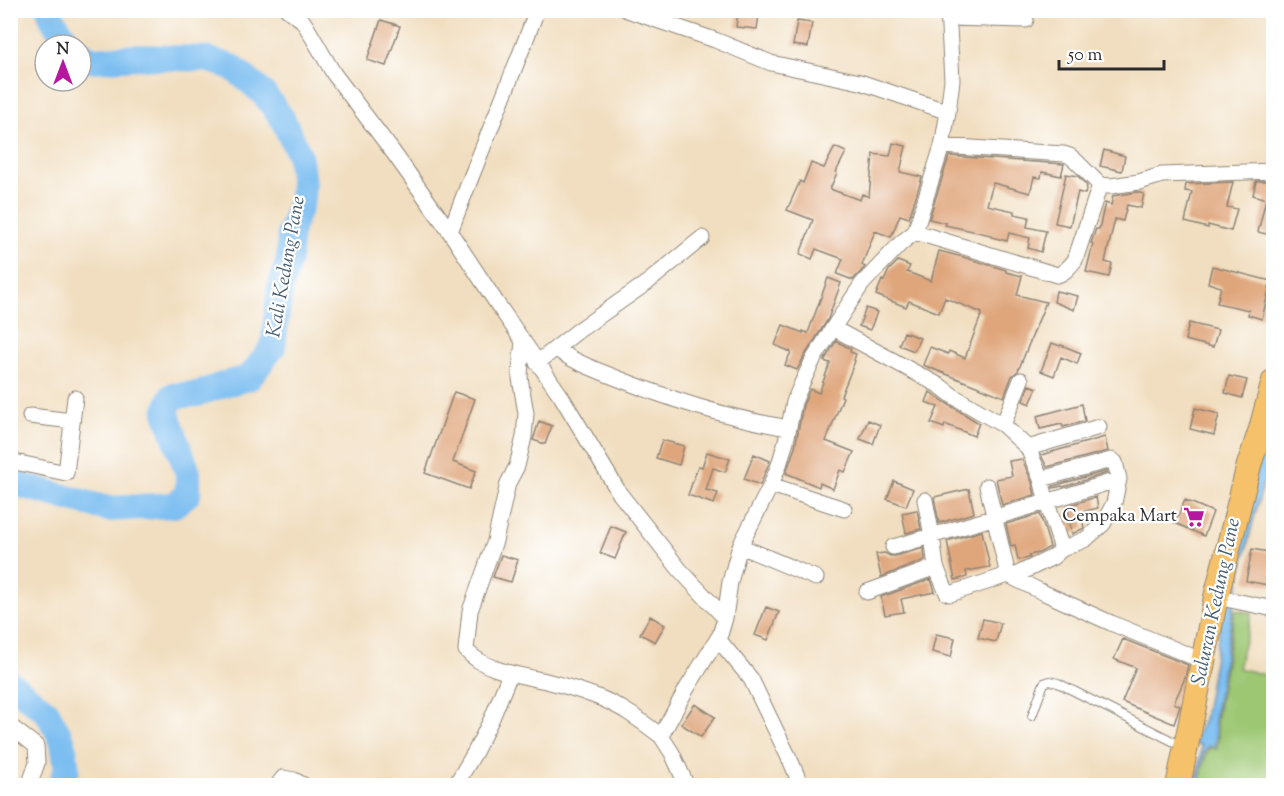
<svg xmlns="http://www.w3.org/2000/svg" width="1284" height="796" font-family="'Sorts Mill Goudy',serif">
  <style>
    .green { fill: #9dc773; stroke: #64794f; stroke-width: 1.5 }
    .water { fill: #7cbef1; stroke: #54748e; stroke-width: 1.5 }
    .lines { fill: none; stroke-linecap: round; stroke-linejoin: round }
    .river { stroke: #7cbef1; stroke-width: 26 }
    .building { fill: #dfa67c }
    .lane-casing { stroke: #8e8476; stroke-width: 10 }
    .street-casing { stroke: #8e8476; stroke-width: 17 }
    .primary-casing { stroke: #8e8476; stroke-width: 26 }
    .lane { stroke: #fff; stroke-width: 8 }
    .street { stroke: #fff; stroke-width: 15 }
    .primary { stroke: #f5c16b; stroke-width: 24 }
    .labels { text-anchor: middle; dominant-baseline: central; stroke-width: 4.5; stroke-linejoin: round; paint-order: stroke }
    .poi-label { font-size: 18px; fill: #2b2b2b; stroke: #fff; text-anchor: end }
    .water-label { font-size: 20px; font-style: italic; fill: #475e70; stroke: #fff }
  </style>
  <rect width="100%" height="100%" fill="#fff"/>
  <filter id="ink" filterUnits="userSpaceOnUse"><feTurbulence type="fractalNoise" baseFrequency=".0167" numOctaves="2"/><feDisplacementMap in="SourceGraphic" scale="12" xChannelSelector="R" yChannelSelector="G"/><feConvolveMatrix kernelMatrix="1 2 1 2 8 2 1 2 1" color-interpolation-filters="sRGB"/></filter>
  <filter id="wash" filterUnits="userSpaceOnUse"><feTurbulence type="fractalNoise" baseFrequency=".008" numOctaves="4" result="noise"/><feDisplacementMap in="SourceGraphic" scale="24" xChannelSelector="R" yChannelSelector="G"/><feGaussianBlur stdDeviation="1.35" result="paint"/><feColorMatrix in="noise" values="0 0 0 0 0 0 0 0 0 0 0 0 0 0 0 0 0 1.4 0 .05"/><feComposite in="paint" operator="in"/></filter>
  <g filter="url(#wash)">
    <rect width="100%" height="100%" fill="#f1dec0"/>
    <path class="green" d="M1235,610L1252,613L1238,668L1273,677V785H1199L1206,754L1209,748L1217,749L1218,736L1216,721Z"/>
    <path class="water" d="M1273,407V447L1251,529L1233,610L1214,721L1216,736L1215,747L1208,746L1204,753L1197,785L1194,786L1201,753V745L1195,744L1197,734L1204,720L1223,608Z"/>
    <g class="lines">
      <path class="river" d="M49,10L53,20L70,45
        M10,482L108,509L174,505L188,494V473L166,412L172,396L197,394L228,383L249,378L273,347L280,288L289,259L290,233L302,200L303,183L299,154L282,118L263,93L232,67L206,59L138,57L92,60L81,53
        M10,683L47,712L63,742L67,770L59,786"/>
    </g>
    <g id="blocks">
      <path class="building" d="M738,12L759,15L757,29L736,27Z
        M381,20L400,26L386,66L367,60Z
        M797,21L812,23L808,47L793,45Z
        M893,143L906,146L900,172L922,177L909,218L900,215L891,237L875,231L862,265L865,267L853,280L837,274L843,259L816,249L812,259L800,254L813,220L787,210L800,181L803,183L811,163L824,168L835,147L846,152L836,172L837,173L830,189L860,200L862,194L869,197L873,154L890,156Z
        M1104,150L1125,156L1122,171L1100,166Z
        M949,156L1064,164L1061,176L1042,172L1041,178L1034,177L1030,193L993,183L987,205L1014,211V214L1029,217L1027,227L1046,231L1041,252L1028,248L1030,238L1009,233L1007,241L991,237V235L945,225L946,223L929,219Z
        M1066,174L1078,176L1087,186L1085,194L1078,192L1070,226L1055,223Z
        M1256,181H1274V236L1258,232L1266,199L1253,195Z
        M1233,182L1227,207L1237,209L1231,231L1208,225V228L1185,222L1192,192L1185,191L1186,184Z
        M1137,192L1144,194L1141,208L1127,205L1123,221L1115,219L1105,262L1112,264L1109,277L1086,272L1093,244L1091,243L1096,229H1099L1105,203L1111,205L1113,196Z
        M939,251L963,257L1006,270V272L1022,276L1017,295L1046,302L1018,371L1012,376L1004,397L923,365L930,347L948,354L949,351L965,358L982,313L945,298L939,313L909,301L906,307L876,295L882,280L884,281L889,270L898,261L910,266L907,272L931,281Z
        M1212,266L1271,281L1262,319L1248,315L1249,310L1217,303L1221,287L1208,283Z
        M828,278L841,283L828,319L805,355L797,370L785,365L791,352L775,345L783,325L803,333V331L808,333Z
        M1056,291L1078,296L1074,310L1054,302Z
        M866,308L877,312L870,330L859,326Z
        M1189,323L1218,330L1213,347L1185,340Z
        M904,332L920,338L914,351L899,345Z
        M836,341L851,349L850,352L856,354L854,360L855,361L841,396L843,397L826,441L854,452L845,472L840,470L833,489L820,483L819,487L786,473L795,447L803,405L810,389L819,393L830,363L824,361Z
        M1052,343L1060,346L1061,345L1081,353L1077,364L1061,357L1054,376L1041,371Z
        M1229,376L1247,380L1242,398L1225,393Z
        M1029,385L1037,388L1030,404L1023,401Z
        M454,392L475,399L453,462L476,471L469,489L425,473Z
        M930,392L948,404L979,423L974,436L945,424L944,428L931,423L938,407L926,402Z
        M1082,404L1085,421L1063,427L1062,424L1040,429L1037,416Z
        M1195,408L1219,414L1214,435L1190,429Z
        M868,420L880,425L873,444L860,439Z
        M539,421L552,426L545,444L533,440Z
        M1105,437L1108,451L1047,467L1041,455Z
        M662,440L684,446L679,465L656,458Z
        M707,452L730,459L725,472L713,468L706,490L718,493L714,504L688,495L698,466L702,467Z
        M754,454L770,461L760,485L744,479Z
        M1022,459L1032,482L1035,495L1002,505L996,479L1012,476L1009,461Z
        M1107,471V473L1063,487L1062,486L1053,488V486Z
        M894,481L913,489L906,506L887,499Z
        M969,489L974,513L939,523L934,497Z
        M1096,497L1098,508L1081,512L1084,528L1072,534L1067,506Z
        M1185,500L1213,512L1204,536L1175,523Z
        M917,510L921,529L906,533L902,513Z
        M1040,514L1050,547L1039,553L1029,555L1030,557L1029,558L1018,560L1015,545L1011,546L1006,524Z
        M611,526L626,532L615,559L600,553Z
        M982,531L990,567L966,571L967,577L955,580L947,541Z
        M924,548L925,560L881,577L876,554L885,553L890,556H895Z
        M1252,549L1274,553V586L1246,581Z
        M501,555L518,560L511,582L493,577Z
        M931,579L935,592L901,599L904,612L885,615L881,597Z
        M766,607L779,612L768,640L755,635Z
        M650,616L665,625L655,642L640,634Z
        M983,619L1001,623L996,642L978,638Z
        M936,634L955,638L951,657L932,652Z
        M1123,639L1188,665L1185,678L1174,703L1180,706L1174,724L1122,702L1136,668L1114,659Z
        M695,704L715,717L701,737L681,724Z"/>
    </g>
  </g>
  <g filter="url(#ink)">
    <use href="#blocks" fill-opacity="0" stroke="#8e8476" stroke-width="1.5"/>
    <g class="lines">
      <defs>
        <path id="lane" d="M1032,716L1044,683L1050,681L1058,683L1182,746"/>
        <path id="street" d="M288,10L302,20L306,26L334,74L393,152L450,232L496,302L561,396L620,494L680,570L725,618
          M627,10L715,40L771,63L860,82L948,112
          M948,18L1026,20
          M942,146L1064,154L1070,156L1076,161L1100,185L1111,186L1139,182L1162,175L1274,171
          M450,232C478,157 509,85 537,10
          M915,232L1057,275C1065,273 1070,266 1075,260L1100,185
          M833,328L940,386L953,396L1003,425L1028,448
          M523,343L521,358L520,378L526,413L524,437L517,466L508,483L506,492L495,541L470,611L466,650C484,671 520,675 546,681C562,685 579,690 595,696C620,705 640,720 661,736L687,688L720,635L725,618L730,582L740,546L771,485L779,465L786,441L794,402L802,383L813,360L833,328L862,284L901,243L915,232L942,146L948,112L952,80L948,10
          M556,348C567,359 594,369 609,375C669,399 724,417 788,428
          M537,363L579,330L648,282L702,238
          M30,416L72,421
          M1003,425L1021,380
          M10,461L66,473L75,398
          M771,485L844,509
          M987,486L1008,575L1040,591L1111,623L1203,661
          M740,546L816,578
          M893,547C968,525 1044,504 1119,479
          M1062,549L1047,503L1041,479L1028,448L1099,427
          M936,567L947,593L950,594L1008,575
          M1012,577L1053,557L1062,549L1086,539L1103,524L1114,503L1119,479L1115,462L1111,460L1041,479
          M867,592L936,567L932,536L925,500
          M1216,597L1274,609
          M718,639L751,679L792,764L801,786
          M10,726L36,746L37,763L29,786
          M661,736L672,753L687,786
          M277,786L283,778L294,780L305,786
          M455,786L475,752L492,718L510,674"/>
        <path id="primary" d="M1178,786L1216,597L1249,465L1261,429L1274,381"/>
      </defs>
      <use href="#lane" class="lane-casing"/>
      <use href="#street" class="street-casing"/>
      <use href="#primary" class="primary-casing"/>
      <use href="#lane" class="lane"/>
      <use href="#street" class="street"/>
      <use href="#primary" class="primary"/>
    </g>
  </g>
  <defs>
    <symbol id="supermarket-bare" viewBox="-9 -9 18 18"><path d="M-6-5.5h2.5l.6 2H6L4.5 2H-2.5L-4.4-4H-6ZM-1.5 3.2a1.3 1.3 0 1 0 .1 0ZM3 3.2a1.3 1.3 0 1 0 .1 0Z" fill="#b5179e" stroke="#fff" stroke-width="2.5" paint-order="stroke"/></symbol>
  </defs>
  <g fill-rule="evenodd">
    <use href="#supermarket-bare" x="1179" y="502" width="30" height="30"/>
  </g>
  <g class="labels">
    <g class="poi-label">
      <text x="1177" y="517">Cempaka Mart</text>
    </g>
    <g class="water-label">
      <text transform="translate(287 267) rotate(-80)">Kali Kedung Pane</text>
      <text transform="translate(1217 602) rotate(-78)">Saluran Kedung Pane</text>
    </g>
  </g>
  <rect width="1284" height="796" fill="none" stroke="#fff" stroke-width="36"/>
  <g transform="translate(63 63)"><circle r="28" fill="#ffffff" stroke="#aaaaaa" stroke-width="1.5"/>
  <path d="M0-4.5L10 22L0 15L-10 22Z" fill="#b5179e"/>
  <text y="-9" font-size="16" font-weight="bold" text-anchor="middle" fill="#2b2b2b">N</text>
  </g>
  <path d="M1059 60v9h105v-9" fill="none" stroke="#2b2b2b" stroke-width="3"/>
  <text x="1068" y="60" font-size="18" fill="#2b2b2b" stroke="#ffffff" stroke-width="4.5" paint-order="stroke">50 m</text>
</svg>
